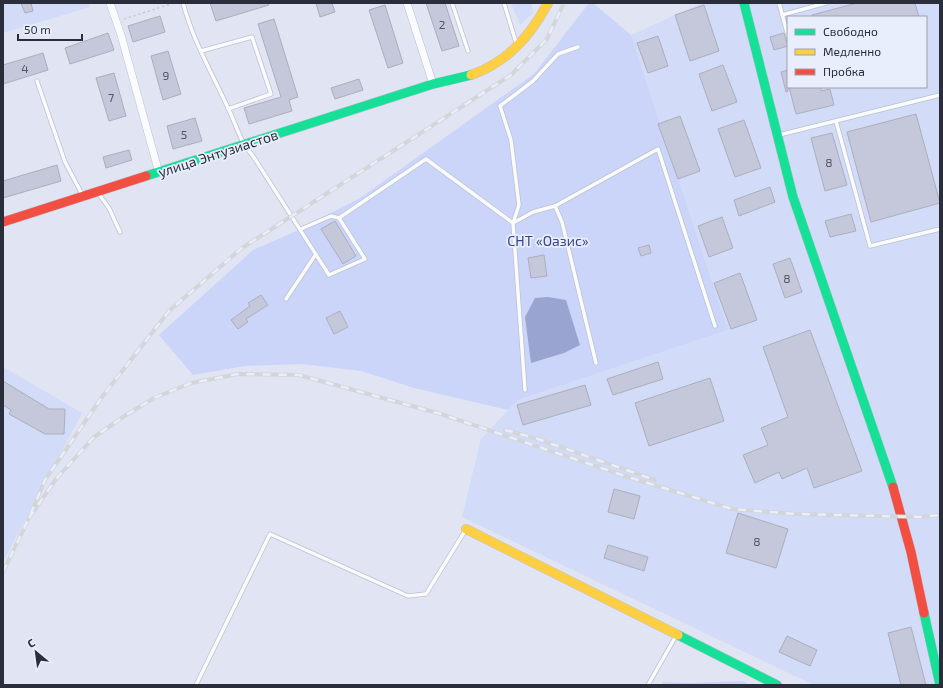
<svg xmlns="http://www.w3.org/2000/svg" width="943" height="688" font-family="'Exo 2',sans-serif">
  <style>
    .built { fill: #d2dbf8; fill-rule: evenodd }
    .green { fill: #cbd5fa }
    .water { fill: #99a5d0 }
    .building { fill: #c4c8da; stroke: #abafbb }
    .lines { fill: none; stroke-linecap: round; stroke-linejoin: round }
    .lane-casing { stroke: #bdc1ce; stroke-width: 5 }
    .street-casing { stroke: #bdc1ce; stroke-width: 8 }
    .fast-casing { stroke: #bdc1ce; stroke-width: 10 }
    .slow-casing { stroke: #bdc1ce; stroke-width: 10 }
    .jam-casing { stroke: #bdc1ce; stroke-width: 10 }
    .path { stroke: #c5c7cd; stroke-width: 1.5; stroke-dasharray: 2 3; stroke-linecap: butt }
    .lane { stroke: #fafbfd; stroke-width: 3.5 }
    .street { stroke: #fafbfd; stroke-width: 7 }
    .fast { stroke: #16e098; stroke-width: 9 }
    .slow { stroke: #ffcf43; stroke-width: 9 }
    .jam { stroke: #f24e42; stroke-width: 9 }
    .rail-casing { stroke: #d3d5d9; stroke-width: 4 }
    .rail { stroke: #e9eefc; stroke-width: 2.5; stroke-dasharray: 8; stroke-linecap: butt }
    .labels { text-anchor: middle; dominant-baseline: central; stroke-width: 3.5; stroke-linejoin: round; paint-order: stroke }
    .number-label { font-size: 12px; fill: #505463 }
    .street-label { font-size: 14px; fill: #2a2e3b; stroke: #e9eefc }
    .park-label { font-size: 14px; fill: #364488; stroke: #e9eefc }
  </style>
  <rect width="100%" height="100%" fill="#e0e4f3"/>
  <path class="built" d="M3,3H89L90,7L3,33Z
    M511,3H531L533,13L520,25Z
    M702,3H940V685H814L462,517L481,439L518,400L728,330L631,35ZM788,17H926V87H788Z
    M3,367L82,413L3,562Z"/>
  <path class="green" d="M589,3H593L631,35L728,330L518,400L508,410L414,388L361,371L302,364L245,366L193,375L159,335L253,250L294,232L360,198L534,74Z
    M743,681L750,685H662L663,682L690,683Z"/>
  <path class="water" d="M548,297L566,300L580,345L564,353L531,363L525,317L535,298Z"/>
  <path class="building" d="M21,3H31L33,11L25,13Z
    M210,3H268L269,5L216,21Z
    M316,3H332L335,12L320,17Z
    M426,3H445L459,46L442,51Z
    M857,3H915L919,17H812V15Z
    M385,5L403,63L388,68L369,10Z
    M704,5L719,51L690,61L675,15Z
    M160,16L165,32L133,42L128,26Z
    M274,19L298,97L289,100L292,111L249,124L244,108L281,97L258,24Z
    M108,33L114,50L70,64L65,48Z
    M784,33L788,46L774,50L770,37Z
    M658,36L668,66L648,73L637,43Z
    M168,51L181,94L163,100L151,56Z
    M43,53L48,70L3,84V65Z
    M723,65L737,102L712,111L699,74Z
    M788,70V91L786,92L781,72Z
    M114,73L126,116L109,121L96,78Z
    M359,79L363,90L335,99L331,88Z
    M789,87H821V91L830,89L834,105L796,114Z
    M916,114L940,203L871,222L847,132Z
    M680,116L700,171L678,179L658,124Z
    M195,118L202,141L173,149L167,126Z
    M744,120L761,168L735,177L718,129Z
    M832,133L847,185L825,191L811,138Z
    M129,150L132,160L106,168L103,157Z
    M57,165L61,181L3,198V181Z
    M770,187L775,202L739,216L734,200Z
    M851,214L856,231L830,237L825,221Z
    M722,217L733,248L709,257L698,226Z
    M335,221L356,256L343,264L321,229Z
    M649,245L651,253L641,256L638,248Z
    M544,255L547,276L531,278L528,258Z
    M790,258L802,292L785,298L773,264Z
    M740,273L757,320L731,329L714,283Z
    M261,295L268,305L246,319L248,322L238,329L231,320L250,306L248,303Z
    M340,311L348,327L334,334L326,318Z
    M810,330L862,471L814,488L807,468L782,479L779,472L755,483L743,455L768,445L761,428L788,417L763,347Z
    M658,362L663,379L613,395L607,379Z
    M710,378L724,421L649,446L635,403Z
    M3,381L49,409H65L64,434H45L9,414L11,410L3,405Z
    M585,385L591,405L523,425L517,405Z
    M614,489L640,496L634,519L608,512Z
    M738,513L788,529L776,568L726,553Z
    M608,545L648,557L644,571L604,558Z
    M911,627L926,685H901L888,633Z
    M787,636L817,650L810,666L779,652Z"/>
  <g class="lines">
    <defs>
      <path id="lane" d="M183,3C193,41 213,75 229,110C237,127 240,142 253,156L329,275L365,259L339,218L426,159L513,223L525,390
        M452,3L468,51
        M504,3L517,46
        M779,3L788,36
        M782,15L826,3
        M578,47L558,54L533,81L500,106L511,140L519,205L513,223L533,212L555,206L658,149L715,326
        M201,51L252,37L271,94L228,109
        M37,81L65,162L83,196
        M836,121L870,246L940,229
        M779,135L940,95
        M98,193L109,208L120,232
        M555,206L562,222L596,363
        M301,229L331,216L339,218
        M286,299L316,254
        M196,685L270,534L408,596L426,594L465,531
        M648,685L676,636"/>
      <path id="street" d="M110,3L121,35L159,173
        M407,3L433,84"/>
      <path id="fast" d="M744,3L793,197L893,487
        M146,176L433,84L471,75
        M924,613L940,685
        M678,635L777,685"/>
      <path id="slow" d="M471,75C508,62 530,36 548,3
        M466,529L678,635"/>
      <path id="jam" d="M3,222L146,176
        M893,487L911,552L924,613"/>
    </defs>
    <use href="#lane" class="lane-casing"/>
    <use href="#street" class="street-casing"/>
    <use href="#fast" class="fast-casing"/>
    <use href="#slow" class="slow-casing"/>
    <use href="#jam" class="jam-casing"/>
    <path class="path" d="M124,19L174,3"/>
    <use href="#lane" class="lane"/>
    <use href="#street" class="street"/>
    <use href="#fast" class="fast"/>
    <use href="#slow" class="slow"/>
    <use href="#jam" class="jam"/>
    <defs>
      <path id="rail" d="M505,430L535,438L655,480
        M29,518L56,479L93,438L123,417L154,398L191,383L238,374L299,375L441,414L625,476L732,509L797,514L921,517L940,515
        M3,572L29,518L45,480L102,397L169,311L242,248L511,75L547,39L564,3"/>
    </defs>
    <use href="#rail" class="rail-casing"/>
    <use href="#rail" class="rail"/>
  </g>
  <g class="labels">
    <g class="number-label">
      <text x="442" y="24">2</text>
      <text x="25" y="68">4</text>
      <text x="166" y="75">9</text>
      <text x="111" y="97">7</text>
      <text x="184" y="134">5</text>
      <text x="829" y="162">8</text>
      <text x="787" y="278">8</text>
      <text x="757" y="541">8</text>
    </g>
    <g class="street-label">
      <text transform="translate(218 153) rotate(-18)">улица Энтузиастов</text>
    </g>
    <g class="park-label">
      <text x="548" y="240">СНТ «Оазис»</text>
    </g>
  </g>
  <rect width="943" height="688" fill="none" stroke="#2a2e3b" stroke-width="8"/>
  <rect x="787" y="16" width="140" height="72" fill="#e9eefc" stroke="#9da1af"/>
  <rect x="795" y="29" width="20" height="6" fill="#16e098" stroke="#9da1af"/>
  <text x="823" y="36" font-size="12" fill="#2a2e3b">Свободно</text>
  <rect x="795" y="49" width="20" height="6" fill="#ffcf43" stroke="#9da1af"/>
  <text x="823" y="56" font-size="12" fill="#2a2e3b">Медленно</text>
  <rect x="795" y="69" width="20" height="6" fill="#f24e42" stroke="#9da1af"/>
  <text x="823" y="76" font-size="12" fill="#2a2e3b">Пробка</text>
  <g transform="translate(36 652) rotate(331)" stroke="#e9eefc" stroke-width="3" paint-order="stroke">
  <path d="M0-3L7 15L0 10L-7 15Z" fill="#2a2e3b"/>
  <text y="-6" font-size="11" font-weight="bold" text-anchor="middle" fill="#2a2e3b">С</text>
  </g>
  <path d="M18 34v6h64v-6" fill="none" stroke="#2a2e3b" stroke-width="2"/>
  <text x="24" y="34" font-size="12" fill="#2a2e3b" stroke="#e9eefc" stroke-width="3" paint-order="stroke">50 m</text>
</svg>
